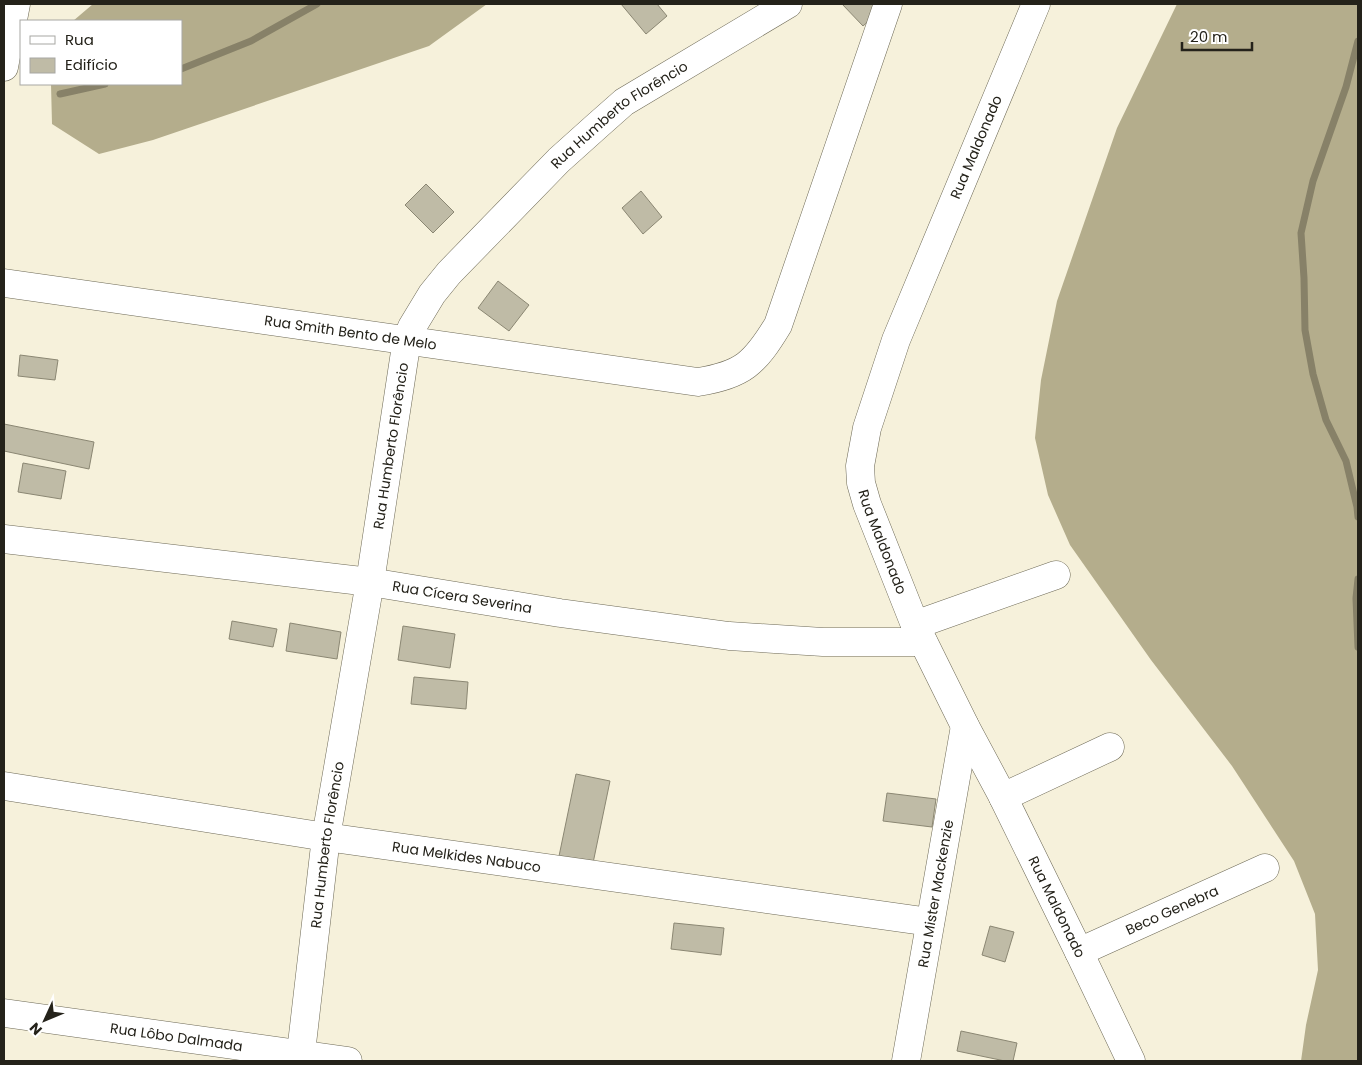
<svg xmlns="http://www.w3.org/2000/svg" width="1362" height="1065" font-family="Poppins,sans-serif">
  <style>
    .forest { fill: #b4ad8c }
    .lines { fill: none; stroke-linecap: round; stroke-linejoin: round }
    .stream { stroke: #878168; stroke-width: 7 }
    .building { fill: #bfbba6; stroke: #8b8773 }
    .minor-casing { stroke: #6d6956; stroke-width: 29 }
    .minor { stroke: #fff; stroke-width: 28 }
    .labels { text-anchor: middle; dominant-baseline: central; stroke-width: 4; stroke-linejoin: round; paint-order: stroke }
    .street-label { font-size: 14px; fill: #24221a; stroke: #fff }
  </style>
  <rect width="100%" height="100%" fill="#f6f1db"/>
  <path class="forest" d="M93,4H487L429,46L153,140L99,154L52,124L51,84H181V21H73Z
    M1177,4H1358V1061H1301L1306,1025L1318,970L1315,914L1294,861L1232,766L1151,660L1070,545L1048,495L1035,438L1041,380L1057,301L1117,128Z"/>
  <g class="lines">
    <path class="stream" d="M1358,41L1346,87L1313,181L1301,233L1304,278L1305,330L1313,374L1326,420L1346,461L1357,507L1358,517
      M181,69L251,41L317,4
      M60,94L105,84
      M1358,579L1356,598L1358,647"/>
  </g>
  <path class="building" d="M621,4H657L667,16L646,34Z
    M842,4H879L883,8L863,26Z
    M426,184L454,212L433,233L405,205Z
    M641,191L662,217L643,234L622,208Z
    M498,281L529,305L509,331L478,308Z
    M20,355L58,360L55,380L18,376Z
    M4,424L94,442L89,469L4,451Z
    M23,463L66,471L61,499L18,492Z
    M232,621L277,629L273,647L229,639Z
    M290,623L341,632L337,659L286,651Z
    M403,626L455,634L450,668L398,660Z
    M414,677L468,682L466,709L411,704Z
    M576,774L610,781L592,868L558,861Z
    M887,793L936,799L932,827L883,821Z
    M674,923L724,928L721,955L671,949Z
    M990,926L1014,932L1005,962L982,955Z
    M961,1031L1017,1043L1013,1061H1005L957,1051Z"/>
  <g class="lines">
    <defs>
      <g id="minor">
        <path id="s1" d="M1036,4L896,340L867,428L860,466L861,483L867,504L915,625L965,726L1003,797L1079,952L1131,1061"/>
        <path d="M4,67L16,4"/>
        <path id="s2" d="M4,283L698,382C743,375 755,363 778,325L888,4"/>
        <path id="s3" d="M4,539L370,582L560,613L729,636L823,642H923"/>
        <path d="M915,625L1056,575"/>
        <path id="s4" d="M4,786L326,837L930,922"/>
        <path d="M1003,797L1110,747"/>
        <path id="s5" d="M1079,952L1265,868"/>
        <path id="s6" d="M4,1013L348,1061"/>
        <path id="s7" d="M300,1061L326,837L370,582L407,339L412,327L432,294L449,273L559,160L598,125L624,102L788,4"/>
        <path id="s8" d="M906,1061L965,726"/>
      </g>
    </defs>
    <use href="#minor" class="minor-casing"/>
    <use href="#minor" class="minor"/>
  </g>
  <g class="labels">
    <g class="street-label">
      <text stroke="none"><textPath href="#s7" startOffset="1042">Rua Humberto Florêncio</textPath></text>
      <text transform="translate(976 147) rotate(-67)">Rua Maldonado</text>
      <text stroke="none"><textPath href="#s2" startOffset="350">Rua Smith Bento de Melo</textPath></text>
      <text stroke="none"><textPath href="#s7" startOffset="622">Rua Humberto Florêncio</textPath></text>
      <text stroke="none"><textPath href="#s1" startOffset="575">Rua Maldonado</textPath></text>
      <text stroke="none"><textPath href="#s3" startOffset="462">Rua Cícera Severina</textPath></text>
      <text stroke="none"><textPath href="#s7" startOffset="218">Rua Humberto Florêncio</textPath></text>
      <text stroke="none"><textPath href="#s4" startOffset="468">Rua Melkides Nabuco</textPath></text>
      <text stroke="none"><textPath href="#s8" startOffset="170">Rua Mister Mackenzie</textPath></text>
      <text stroke="none"><textPath href="#s1" startOffset="980">Rua Maldonado</textPath></text>
      <text stroke="none"><textPath href="#s5" startOffset="102">Beco Genebra</textPath></text>
      <text stroke="none"><textPath href="#s6" startOffset="174">Rua Lôbo Dalmada</textPath></text>
    </g>
  </g>
  <rect width="1362" height="1065" fill="none" stroke="#24221a" stroke-width="10"/>
  <rect x="20" y="20" width="162" height="65" fill="#ffffff" stroke="#a7a7a3"/>
  <rect x="30" y="36" width="25" height="8" fill="#ffffff" stroke="#a7a7a3"/>
  <text x="65" y="45" font-size="15" fill="#24221a">Rua</text>
  <rect x="30" y="58" width="25" height="15" fill="#bfbba6" stroke="#a7a7a3"/>
  <text x="65" y="70" font-size="15" fill="#24221a">Edifício</text>
  <g transform="translate(45 1020) rotate(226)" stroke="#ffffff" stroke-width="4" paint-order="stroke">
  <path d="M0-4L9 19L0 12L-9 19Z" fill="#24221a"/>
  <text y="-8" font-size="14" font-weight="bold" text-anchor="middle" fill="#24221a">N</text>
  </g>
  <path d="M1182 42v8h70v-8" fill="none" stroke="#24221a" stroke-width="2.5"/>
  <text x="1190" y="42" font-size="15" fill="#24221a" stroke="#ffffff" stroke-width="4" paint-order="stroke">20 m</text>
</svg>
